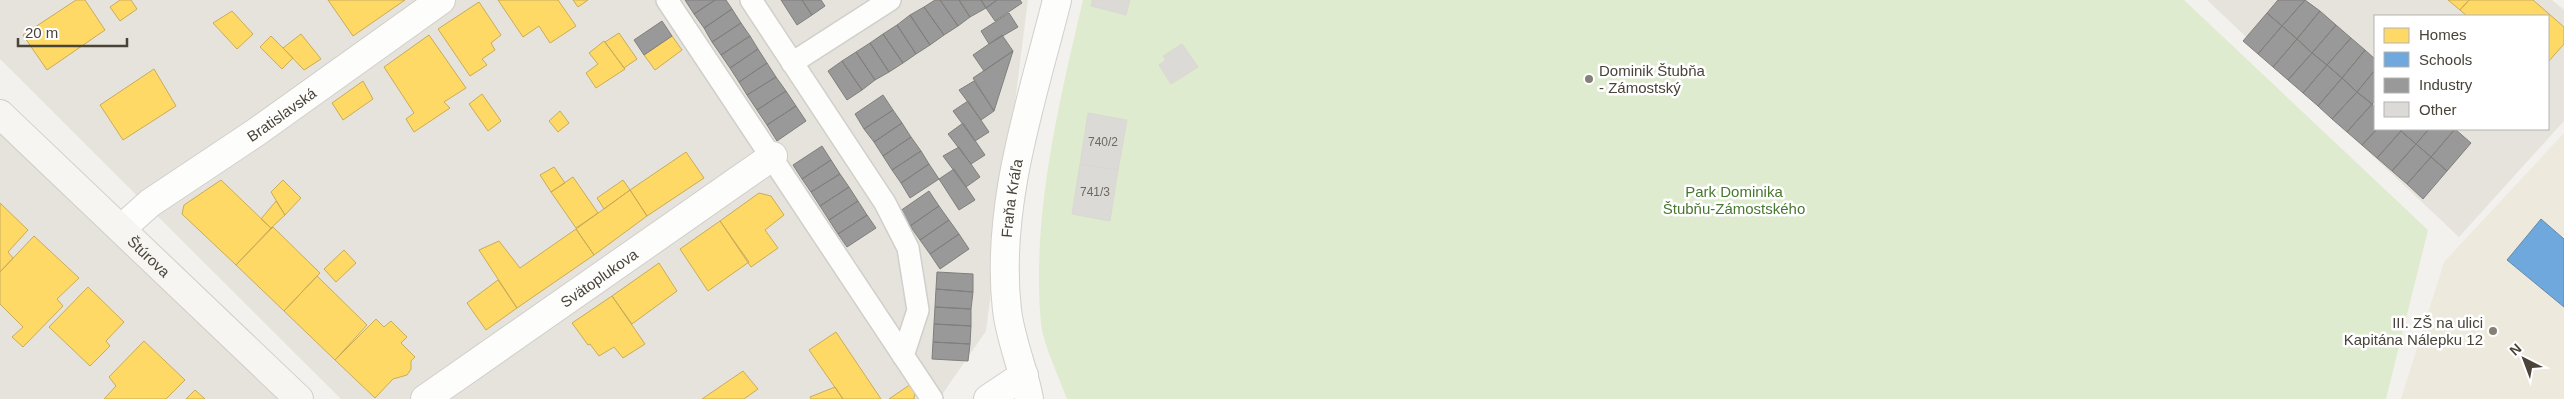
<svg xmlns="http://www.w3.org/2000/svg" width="2564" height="399" font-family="Helvetica,sans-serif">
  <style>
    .residential { fill: #e6e3dc; fill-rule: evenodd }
    .education { fill: #ede9dd }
    .green { fill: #dfebcf }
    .homes { fill: #ffd966; stroke: #c8ac58 }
    .schools { fill: #6fa8dc; stroke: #648aab }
    .industry { fill: #999; stroke: #817f7c }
    .building { fill: #dcdad6; stroke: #dbd8d3 }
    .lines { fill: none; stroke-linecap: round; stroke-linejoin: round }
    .service-casing { stroke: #d1cfcb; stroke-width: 24 }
    .minor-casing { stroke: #d1cfcb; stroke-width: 30 }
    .secondary-casing { stroke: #d1cec5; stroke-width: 30 }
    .service { stroke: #fdfdfc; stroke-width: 21 }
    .minor { stroke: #fdfdfc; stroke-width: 28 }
    .secondary { stroke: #f6f5f1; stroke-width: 28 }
    .poi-dot { fill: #848078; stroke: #fff; stroke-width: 2 }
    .labels { text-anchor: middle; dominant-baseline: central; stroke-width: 5; stroke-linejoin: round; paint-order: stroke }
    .number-label { font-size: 12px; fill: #6e6a61 }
    .poi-label { font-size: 15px; fill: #494339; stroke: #fff; text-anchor: start }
    .street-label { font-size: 15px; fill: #494339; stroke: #fff }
    .park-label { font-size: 15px; fill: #487730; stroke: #fff }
  </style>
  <rect width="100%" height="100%" fill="#f3f1ed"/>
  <path class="residential" d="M0,0H1028L986,331L939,399H341L0,59Z
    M2207,0H2552L2564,10V121L2459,237ZM2375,16H2548V129H2375Z
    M0,133L279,399H0Z"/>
  <path class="education" d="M2564,133V399H2401L2444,262Z"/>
  <path class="green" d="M1083,0H2184L2428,230L2386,399H1067C1060,380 1042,341 1041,323C1031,218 1059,102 1083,0Z"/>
  <path class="homes" d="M76,0H85L105,30L47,70L23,35Z
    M120,0H131L137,9L120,21L110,7Z
    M328,0H405L353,36Z
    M498,0H558L576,26L550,43L539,26L523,37Z
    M573,0H588L578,7Z
    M2448,0H2469L2460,10Z
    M2469,0H2533L2564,27V44L2548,62V16H2467L2460,10Z
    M479,2L501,35L491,43L495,50L482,59L487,65L470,76L438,29Z
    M232,11L253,34L237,49L213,23Z
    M619,33L637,59L624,68L605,42Z
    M301,34L321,59L304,70L283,48Z
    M429,35L466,88L444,102L450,108L414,132L406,119L414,113L384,67Z
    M271,36L293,58L282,69L260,47Z
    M672,36L682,50L655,70L644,55Z
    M604,41L625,69L596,88L586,73L598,64L589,53Z
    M154,69L176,106L123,140L100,105Z
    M363,81L373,99L343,120L332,103Z
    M482,94L501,121L488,131L469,104Z
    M560,111L569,123L558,132L549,121Z
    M686,152L704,178L647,216L630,190Z
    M554,167L565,183L551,192L540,175Z
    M573,177L598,213L576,228L551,192Z
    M221,180L271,228L236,265L182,214L184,205Z
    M283,180L301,198L285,215L271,192Z
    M623,180L630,190L604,209L597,198Z
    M630,190L647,216L594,255L576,229Z
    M759,193L771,196L784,215L765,230L778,248L751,267L720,221Z
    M276,201L285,215L271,228L261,219Z
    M0,203L28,230L8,252L13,258L0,272Z
    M720,221L749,262L708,291L680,249Z
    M273,227L320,273L284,311L236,265Z
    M576,229L594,255L517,308L479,250L499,241L520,268Z
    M34,236L79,278L57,299L63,306L23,347L12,337L23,327L0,304V272Z
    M344,250L356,263L336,282L324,269Z
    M659,263L677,291L632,324L612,296Z
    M317,276L367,325L335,360L284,311Z
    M498,280L517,308L486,330L467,303Z
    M88,287L124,322L106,341L110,346L90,366L49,327Z
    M612,296L645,344L623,358L614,347L599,356L590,344L588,345L572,323Z
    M376,319L384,327L391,321L407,337L401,343L415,357L411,361V369L407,375L393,379L375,398L335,360Z
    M836,332L881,399H843L809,350Z
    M144,341L185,380L166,399H104L116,386L109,377Z
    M743,371L758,389L744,399H702Z
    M911,384L915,391L914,399H889Z
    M835,387L843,399H811L810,397Z
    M195,390L205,399H186Z"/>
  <path class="schools" d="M2541,219L2564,239V307L2507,260Z"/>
  <path class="industry" d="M685,0H715L694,14Z
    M715,0H726L732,9L704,28L694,14Z
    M781,0H802L812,15L797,25Z
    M802,0H821L825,6L812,15Z
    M935,0H940L958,26L944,35L924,7Z
    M940,0H959L970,17L958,26Z
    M959,0H981L986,8L970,17Z
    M981,0H997L986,8Z
    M997,0H1020L1022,3L995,21L986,8Z
    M2278,0H2305L2282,26L2267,13Z
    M2305,0L2320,11L2297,39L2282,26Z
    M924,7L944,35L930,45L910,15Z
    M732,9L741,23L712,42L704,28Z
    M2320,11L2336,25L2312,53L2297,39Z
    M1009,13L1018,27L989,44L981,31Z
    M2267,13L2282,26L2258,54L2243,41Z
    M910,15L930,45L916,54L897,25Z
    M662,21L672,36L644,55L634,40Z
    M741,23L750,36L721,55L712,42Z
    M897,25L916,54L903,63L883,34Z
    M2336,25L2351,38L2327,65L2312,53Z
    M2282,26L2297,39L2273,67L2258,54Z
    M883,34L903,63L889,72L870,43Z
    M1002,35L1013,51L984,71L973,55Z
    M750,36L758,49L730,68L721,55Z
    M2351,38L2365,50L2342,78L2327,65Z
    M2297,39L2312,53L2288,80L2273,67Z
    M870,43L889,72L875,80L856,52Z
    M758,49L767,63L739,82L730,68Z
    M2365,50L2375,59V70L2357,92L2342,78Z
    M1013,51L994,111L973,78Z
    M856,52L875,80L862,90L842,61Z
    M2312,53L2327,65L2303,93L2288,80Z
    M842,61L862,90L847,100L828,71Z
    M767,63L776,77L747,95L739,82Z
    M2327,65L2342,78L2318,106L2303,93Z
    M2375,70V101L2372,104L2357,92Z
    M776,77L786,91L757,110L747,95Z
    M2342,78L2357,92L2332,119L2318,106Z
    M974,81L994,111L981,120L959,90Z
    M786,91L796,106L767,125L757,110Z
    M2357,92L2372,104L2347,132L2332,119Z
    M883,95L893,110L864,129L855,114Z
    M968,101L989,132L975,141L953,111Z
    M2372,104L2375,108L2377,129L2362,145L2347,132Z
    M796,106L806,121L777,141L767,125Z
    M893,110L902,123L874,142L864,129Z
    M902,123L911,137L883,156L874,142Z
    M963,123L985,155L971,164L948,134Z
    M2377,129H2399L2401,131L2377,158L2362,145Z
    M2403,129H2429L2416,144L2401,131Z
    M2429,129H2455L2431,157L2416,144Z
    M2455,129L2471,143L2447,171L2431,157Z
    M2401,131L2416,144L2392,171L2377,158Z
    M911,137L921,151L892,170L883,156Z
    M2416,144L2431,157L2407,184L2392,171Z
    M822,146L831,160L802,179L793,165Z
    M959,147L980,177L966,187L943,156Z
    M921,151L929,164L901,183L892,170Z
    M2431,157L2447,171L2423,199L2407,184Z
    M831,160L840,174L811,192L802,179Z
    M929,164L939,179L910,198L901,183Z
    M954,169L975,200L959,210L939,179Z
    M840,174L849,187L820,206L811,192Z
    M849,187L858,201L829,220L820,206Z
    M929,191L939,206L910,226L900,211Z
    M858,201L867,215L838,234L829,220Z
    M939,206L949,220L920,240L910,226Z
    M867,215L876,228L847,247L838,234Z
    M949,220L959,234L930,254L920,240Z
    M959,234L969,249L940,269L930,254Z
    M937,272L973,274V292L936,289Z
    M936,289L973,292L971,309L935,307Z
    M935,307L971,309V326L934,324Z
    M934,324L971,326L970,344L933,342Z
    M933,342L970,344L968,361L932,359Z"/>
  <path class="building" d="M1092,0H1130L1126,15L1091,6Z
    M1182,44L1198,67L1171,84L1159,65L1166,60L1163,56Z
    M1088,113L1127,120L1118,170L1080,164Z
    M1080,164L1118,170L1110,221L1072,214Z"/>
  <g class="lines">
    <defs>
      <path id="service" d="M667,0L932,399
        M751,0L885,203L908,248L918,310L903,356
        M792,63L890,0"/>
      <g id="minor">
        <path id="s1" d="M122,228L150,203L255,133L441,0"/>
        <path id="s2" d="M425,399L773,156"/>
        <path d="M988,399L1024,375"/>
        <path id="s3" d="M1029,399C1024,371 1010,338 1007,310C995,206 1032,100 1057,0"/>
      </g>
      <g id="secondary">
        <path id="s4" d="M0,114L299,399"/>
      </g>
    </defs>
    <use href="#service" class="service-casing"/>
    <use href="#minor" class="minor-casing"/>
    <use href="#secondary" class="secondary-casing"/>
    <use href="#service" class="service"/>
    <use href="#minor" class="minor"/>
    <use href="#secondary" class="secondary"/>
  </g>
  <g class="poi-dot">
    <circle cx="1589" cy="79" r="5"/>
    <circle cx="2493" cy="331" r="5"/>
  </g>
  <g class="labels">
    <g class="number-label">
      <text x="1103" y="142">740/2</text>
      <text x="1095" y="192">741/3</text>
    </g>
    <g class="poi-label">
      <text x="1599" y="70">Dominik Štubňa<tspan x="1599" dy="17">- Zámostský</tspan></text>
      <text x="2483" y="322" text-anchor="end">III. ZŠ na ulici<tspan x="2483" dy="17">Kapitána Nálepku 12</tspan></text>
    </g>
    <g class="street-label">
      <text stroke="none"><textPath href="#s1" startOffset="196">Bratislavská</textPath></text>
      <text stroke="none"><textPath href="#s3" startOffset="204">Fraňa Kráľa</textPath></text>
      <text stroke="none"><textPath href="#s4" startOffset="206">Štúrova</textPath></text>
      <text stroke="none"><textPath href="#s2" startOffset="212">Svätoplukova</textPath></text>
    </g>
    <g class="park-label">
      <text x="1734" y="191">Park Dominika<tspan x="1734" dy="17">Štubňu-Zámostského</tspan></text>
    </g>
  </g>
  <rect x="2374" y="15" width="175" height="115" fill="#ffffff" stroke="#b6b4b0"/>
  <rect x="2384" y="28" width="25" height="15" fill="#ffd966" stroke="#b6b4b0"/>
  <text x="2419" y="40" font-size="15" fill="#494339">Homes</text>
  <rect x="2384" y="52" width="25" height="15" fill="#6fa8dc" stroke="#b6b4b0"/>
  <text x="2419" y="65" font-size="15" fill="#494339">Schools</text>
  <rect x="2384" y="78" width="25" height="15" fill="#999999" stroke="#b6b4b0"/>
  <text x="2419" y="90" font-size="15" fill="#494339">Industry</text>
  <rect x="2384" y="102" width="25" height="15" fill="#dcdad6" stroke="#b6b4b0"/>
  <text x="2419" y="115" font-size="15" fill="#494339">Other</text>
  <g transform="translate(2524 359) rotate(318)" stroke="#ffffff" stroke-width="4" paint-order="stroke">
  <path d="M0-4L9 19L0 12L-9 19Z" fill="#494339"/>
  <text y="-8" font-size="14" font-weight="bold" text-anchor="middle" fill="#494339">N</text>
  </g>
  <path d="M18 38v8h109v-8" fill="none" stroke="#494339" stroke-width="2.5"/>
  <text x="25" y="38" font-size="15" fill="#494339" stroke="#ffffff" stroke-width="4" paint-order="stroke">20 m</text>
</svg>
